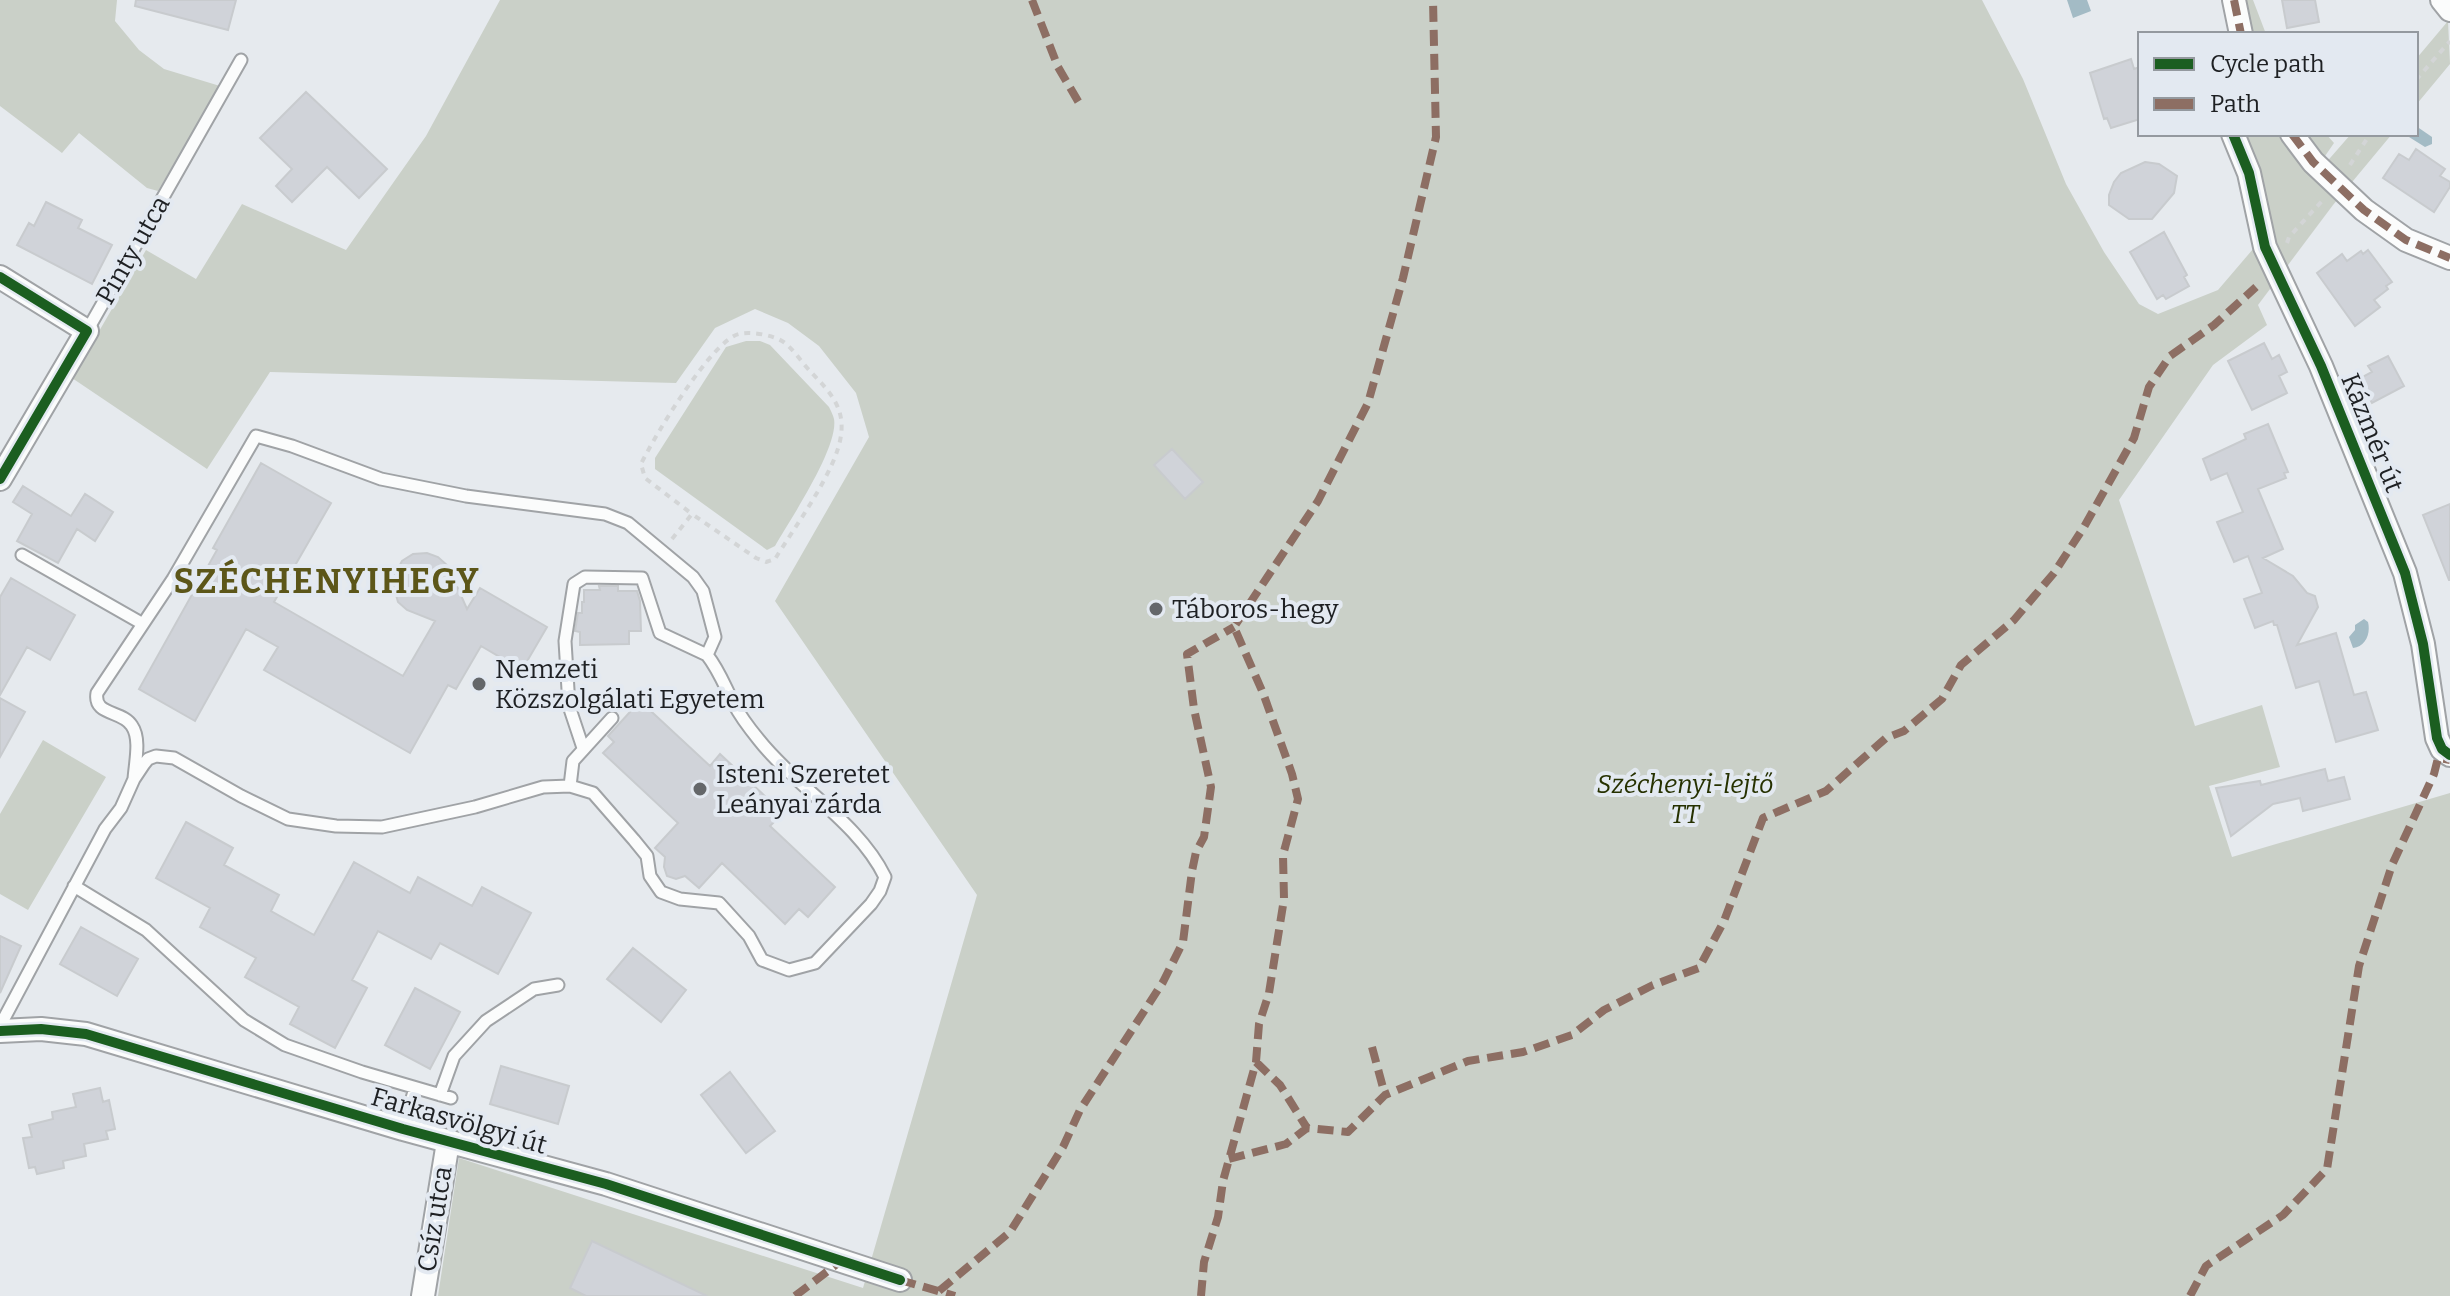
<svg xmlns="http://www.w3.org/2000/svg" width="2450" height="1296" font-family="Bitter,serif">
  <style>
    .green { fill: #cad0c8 }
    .water { fill: #a3bbc5 }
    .building { fill: #d0d3d9; stroke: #c8cbce; stroke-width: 2 }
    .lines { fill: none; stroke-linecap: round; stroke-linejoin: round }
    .lane-casing { stroke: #a0a3a6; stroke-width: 15 }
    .street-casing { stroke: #a0a3a6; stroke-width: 26 }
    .path { stroke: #d3d5d6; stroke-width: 4; stroke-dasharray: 6 6; stroke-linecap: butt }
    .lane { stroke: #fbfcfc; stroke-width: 11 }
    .street { stroke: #fbfcfc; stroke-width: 22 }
    .quiet { stroke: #8d6e63; stroke-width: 8; stroke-dasharray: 16 8; stroke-linecap: butt }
    .cycleway-casing { stroke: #e3e9f1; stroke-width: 15 }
    .cycleway { stroke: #1b5e20; stroke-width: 10 }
    .poi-dot { fill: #64676a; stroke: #e3e9f1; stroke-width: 3 }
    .labels { text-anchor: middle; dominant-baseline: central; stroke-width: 8; stroke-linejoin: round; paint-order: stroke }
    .street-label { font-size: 26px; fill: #1e2023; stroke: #e3e9f1 }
    .poi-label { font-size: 26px; fill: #1e2023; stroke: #e3e9f1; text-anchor: start }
    .park-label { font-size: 26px; font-style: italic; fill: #263100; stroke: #e3e9f1 }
    .district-label { font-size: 34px; font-weight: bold; letter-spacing: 2px; fill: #5c5619; stroke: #e3e9f1 }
  </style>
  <rect width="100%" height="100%" fill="#e6eaee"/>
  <path class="green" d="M0,0H117L115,21L139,50L164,69L220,86L158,191L147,188L79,133L62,153L0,106Z
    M500,0H1982L2023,79L2066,184L2104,252L2139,304L2158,314L2218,290L2265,235L2239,134H2288L2317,173L2351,134H2392L2333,205L2258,305L2267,325L2213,365L2119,500L2195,726L2262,705L2280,767L2209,786L2232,857L2450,793V1296H438L459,1158L863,1288L977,895L775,601L869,437L856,393L819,346L788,323L755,309L715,328L676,383L270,372L207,469L72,378L146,250L196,279L242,204L346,250L426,136Z
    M2237,0H2253L2266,34H2244Z
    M2448,21L2450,64L2416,105V59Z
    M2302,134H2326L2334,143L2323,159Z
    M746,341H760L770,345L829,407C831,411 833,415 834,419C839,447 790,520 775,546L767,550L655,469V458L726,347Z
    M43,740L106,777L28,910L0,894V814Z"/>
  <path class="water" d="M2067,0H2087L2091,11L2073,18Z
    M2416,126L2432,137V144L2425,147L2409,137L2407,134H2416Z
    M2364,619L2368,622C2371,634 2365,647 2353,648L2349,637L2355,630V625Z"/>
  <path class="building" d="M136,0H236L228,30L135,6Z
    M2282,0H2315L2319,22L2287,28Z
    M2131,59L2134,69L2140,67V119L2111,128L2107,118L2104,119L2090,73Z
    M306,92L387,169L359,198L327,167L292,202L276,186L292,169L260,138Z
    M2416,149L2445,169L2440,176L2450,182V187L2434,212L2383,178L2399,154L2409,160Z
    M2145,162L2159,164L2177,176L2174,193L2152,219H2129L2109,205V195L2114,182L2121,173Z
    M46,202L82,220L78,228L112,245L92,284L17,245L29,223L34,226Z
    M2164,232L2187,275L2184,277L2189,286L2166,299L2163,295L2157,299L2130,252Z
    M2368,250L2392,282L2386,286L2388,289L2374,300L2380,307L2355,326L2317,273L2342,254L2347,261L2361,251L2363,254Z
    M2264,343L2272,359L2279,355L2287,372L2279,376L2287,393L2252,410L2228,361Z
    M2388,356L2404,386L2372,403L2359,379L2372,372L2368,366Z
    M2268,424L2288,472L2284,473L2286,478L2258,489L2283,549L2263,558L2293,576L2307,593L2315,596L2318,607L2297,645L2336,633L2354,695L2366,692L2378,730L2336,742L2319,681L2296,688L2277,625H2274L2273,621L2255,628L2244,599L2262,593L2248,556L2234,562L2217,522L2243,512L2227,473L2211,480L2203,459L2246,439L2244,434Z
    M1172,449L1203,482L1185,499L1154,465Z
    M261,463L331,503L274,602L403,676L435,621L407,610L398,602L392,580L402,561L413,554L427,553L438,557L448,566L467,609L480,588L547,627L522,670L481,646L456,689L448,685L410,753L264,670L278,647L246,629L195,721L139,689L217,550L213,548Z
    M23,486L71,516L85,494L113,512L95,541L77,529L58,563L17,541L32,514L13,502Z
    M2450,504V580H2449L2423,515Z
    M11,578L75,615L50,660L27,647L0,695V597Z
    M599,586H618V591H637L640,601L641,631H629V644L580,645V632L575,631L578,613H582V602H584V590H600Z
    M0,698L25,712L0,757Z
    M640,701L710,766L720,754L783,813L770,826L835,887L808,917L799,909L785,924L722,863L699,888L685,876L676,879L667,876L664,867L665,857L655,848L678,823L603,753L614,742L608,736Z
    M2325,769L2328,781L2344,777L2350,799L2303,811L2300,798L2273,804L2231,836L2216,788L2260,781L2261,785Z
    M186,822L233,848L224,865L279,895L271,911L314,935L354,862L410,893L418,877L472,906L482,887L531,913L498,974L440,943L431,959L378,931L352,980L367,988L335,1048L290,1024L299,1007L245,977L256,958L200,927L210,908L156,878Z
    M81,927L138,959L117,996L60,964Z
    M0,936L21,946L0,993Z
    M633,948L686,990L661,1022L607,979Z
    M415,988L460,1012L430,1069L385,1045Z
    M501,1066L569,1086L558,1124L490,1104Z
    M730,1072L775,1131L746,1153L701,1095Z
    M100,1088L103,1102L109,1100L115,1129L106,1131L108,1139L84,1144L86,1156L63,1161L64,1168L37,1174L35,1167L29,1168L23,1138L32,1137L29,1125L53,1119L52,1112L76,1107L73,1094Z
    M592,1241L707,1296H586L570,1288Z"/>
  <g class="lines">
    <defs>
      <path id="lane" d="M87,331L241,60
        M22,555L143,624
        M583,748L569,706L565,641L574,584L585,577L642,578L660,633L707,655
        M570,786L573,761L612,718
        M74,886L146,930L244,1020L285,1045L362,1072L451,1098
        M0,1026L105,829L121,808L134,779L144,764L148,759L156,756L174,758L241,796L288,819L336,826L382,827L475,807L543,787L570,786L593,793L634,840L647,856L650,876L661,892L680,899L719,903L749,936L762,960L789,970L815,963L871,904L880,891L885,877C859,823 796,787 759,740C750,729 740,716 734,704C725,687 719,670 707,655L715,637L703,591L693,577L628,523L605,514L466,496L381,479L292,446L256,436L173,579L97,693C93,716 123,710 132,726C141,739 135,763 134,779
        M440,1095L454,1056L486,1021L534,989L558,985
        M403,1129L415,1088"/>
      <path id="street" d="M2234,0L2241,34
        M2442,0L2450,10
        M2233,134L2249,173L2265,247L2321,366L2405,573L2423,644L2437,738L2442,749L2450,755
        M2292,134L2313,162L2364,210L2406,240L2450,258
        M0,277L87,331L0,479
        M0,1031L41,1029L86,1034L403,1129L606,1184L900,1280
        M423,1296L448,1142"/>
    </defs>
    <use href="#lane" class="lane-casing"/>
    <use href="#street" class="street-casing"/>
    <path class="path" d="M2416,80L2450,41
      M2350,165L2370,134
      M2287,243L2289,237L2322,201
      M672,539L692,514L645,478L641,464C654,437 712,340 739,334C750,331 772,335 782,341C792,347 802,363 811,372C829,391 845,407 841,435C837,470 794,528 775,559L766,562L756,558L692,514"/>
    <use href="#lane" class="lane"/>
    <use href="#street" class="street"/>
    <path class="quiet" d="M1032,0L1058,67L1082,108
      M2234,0L2241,34
      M2292,134L2313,162L2364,210L2406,240L2450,258
      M1372,1047L1385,1095
      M1256,1062L1280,1085L1307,1128
      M1229,1159L1286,1144L1307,1128L1348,1132L1385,1095L1468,1061L1523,1052L1572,1035L1604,1010L1653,985L1699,968L1724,921L1763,818L1826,791L1886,738L1904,731L1942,699L1961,665L2014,620L2054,573L2084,527L2134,438L2149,387L2170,356L2214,325L2256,287
      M900,1280L955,1296
      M939,1291L1010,1232L1063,1147L1080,1110L1163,982L1183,942L1192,871L1196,852L1204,837L1211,787L1194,709L1187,654L1234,627
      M795,1296L841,1261
      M1201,1296L1204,1262L1218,1217L1223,1181L1256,1062L1259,1024L1269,993L1284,899L1283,855L1298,799L1292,774L1263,693L1234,627L1318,501L1368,403L1403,278L1436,137L1433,0
      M2190,1296L2206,1266L2283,1215L2327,1169L2359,966L2392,865L2434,774L2438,758L2450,760"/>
    <defs>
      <path id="cycleway" d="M2233,134L2249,173L2265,247L2321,366L2405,573L2423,644L2437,738L2442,749L2450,755
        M0,277L87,331L0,479
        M0,1031L41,1029L86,1034L403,1129L606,1184L900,1280"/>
    </defs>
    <use href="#cycleway" class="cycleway-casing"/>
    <use href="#cycleway" class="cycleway"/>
  </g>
  <g class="poi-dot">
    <circle cx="1156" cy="609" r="8"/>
    <circle cx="479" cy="684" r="8"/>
    <circle cx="700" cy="789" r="8"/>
  </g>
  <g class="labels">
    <g class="street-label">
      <text transform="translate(133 250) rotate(-60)">Pinty utca</text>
      <text transform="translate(2372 433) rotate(68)">Kázmér út</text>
      <text transform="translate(459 1121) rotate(16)">Farkasvölgyi út</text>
      <text transform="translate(435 1219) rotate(-81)">Csíz utca</text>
    </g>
    <g class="poi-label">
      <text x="1172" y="609">Táboros-hegy</text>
      <text x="495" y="669">Nemzeti<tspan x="495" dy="30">Közszolgálati Egyetem</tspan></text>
      <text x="716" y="774">Isteni Szeretet<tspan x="716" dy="30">Leányai zárda</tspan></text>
    </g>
    <g class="park-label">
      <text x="1685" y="784">Széchenyi-lejtő<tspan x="1685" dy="30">TT</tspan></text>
    </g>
    <g class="district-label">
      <text x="327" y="581">SZÉCHENYIHEGY</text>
    </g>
  </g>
  <rect x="2138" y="32" width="280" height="104" fill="#e3e9f1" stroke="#94999f" stroke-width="2"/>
  <rect x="2154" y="58" width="40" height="12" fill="#1b5e20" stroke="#94999f" stroke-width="2"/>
  <text x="2210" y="72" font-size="24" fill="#1e2023">Cycle path</text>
  <rect x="2154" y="98" width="40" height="12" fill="#8d6e63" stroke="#94999f" stroke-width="2"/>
  <text x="2210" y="112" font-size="24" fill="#1e2023">Path</text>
</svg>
